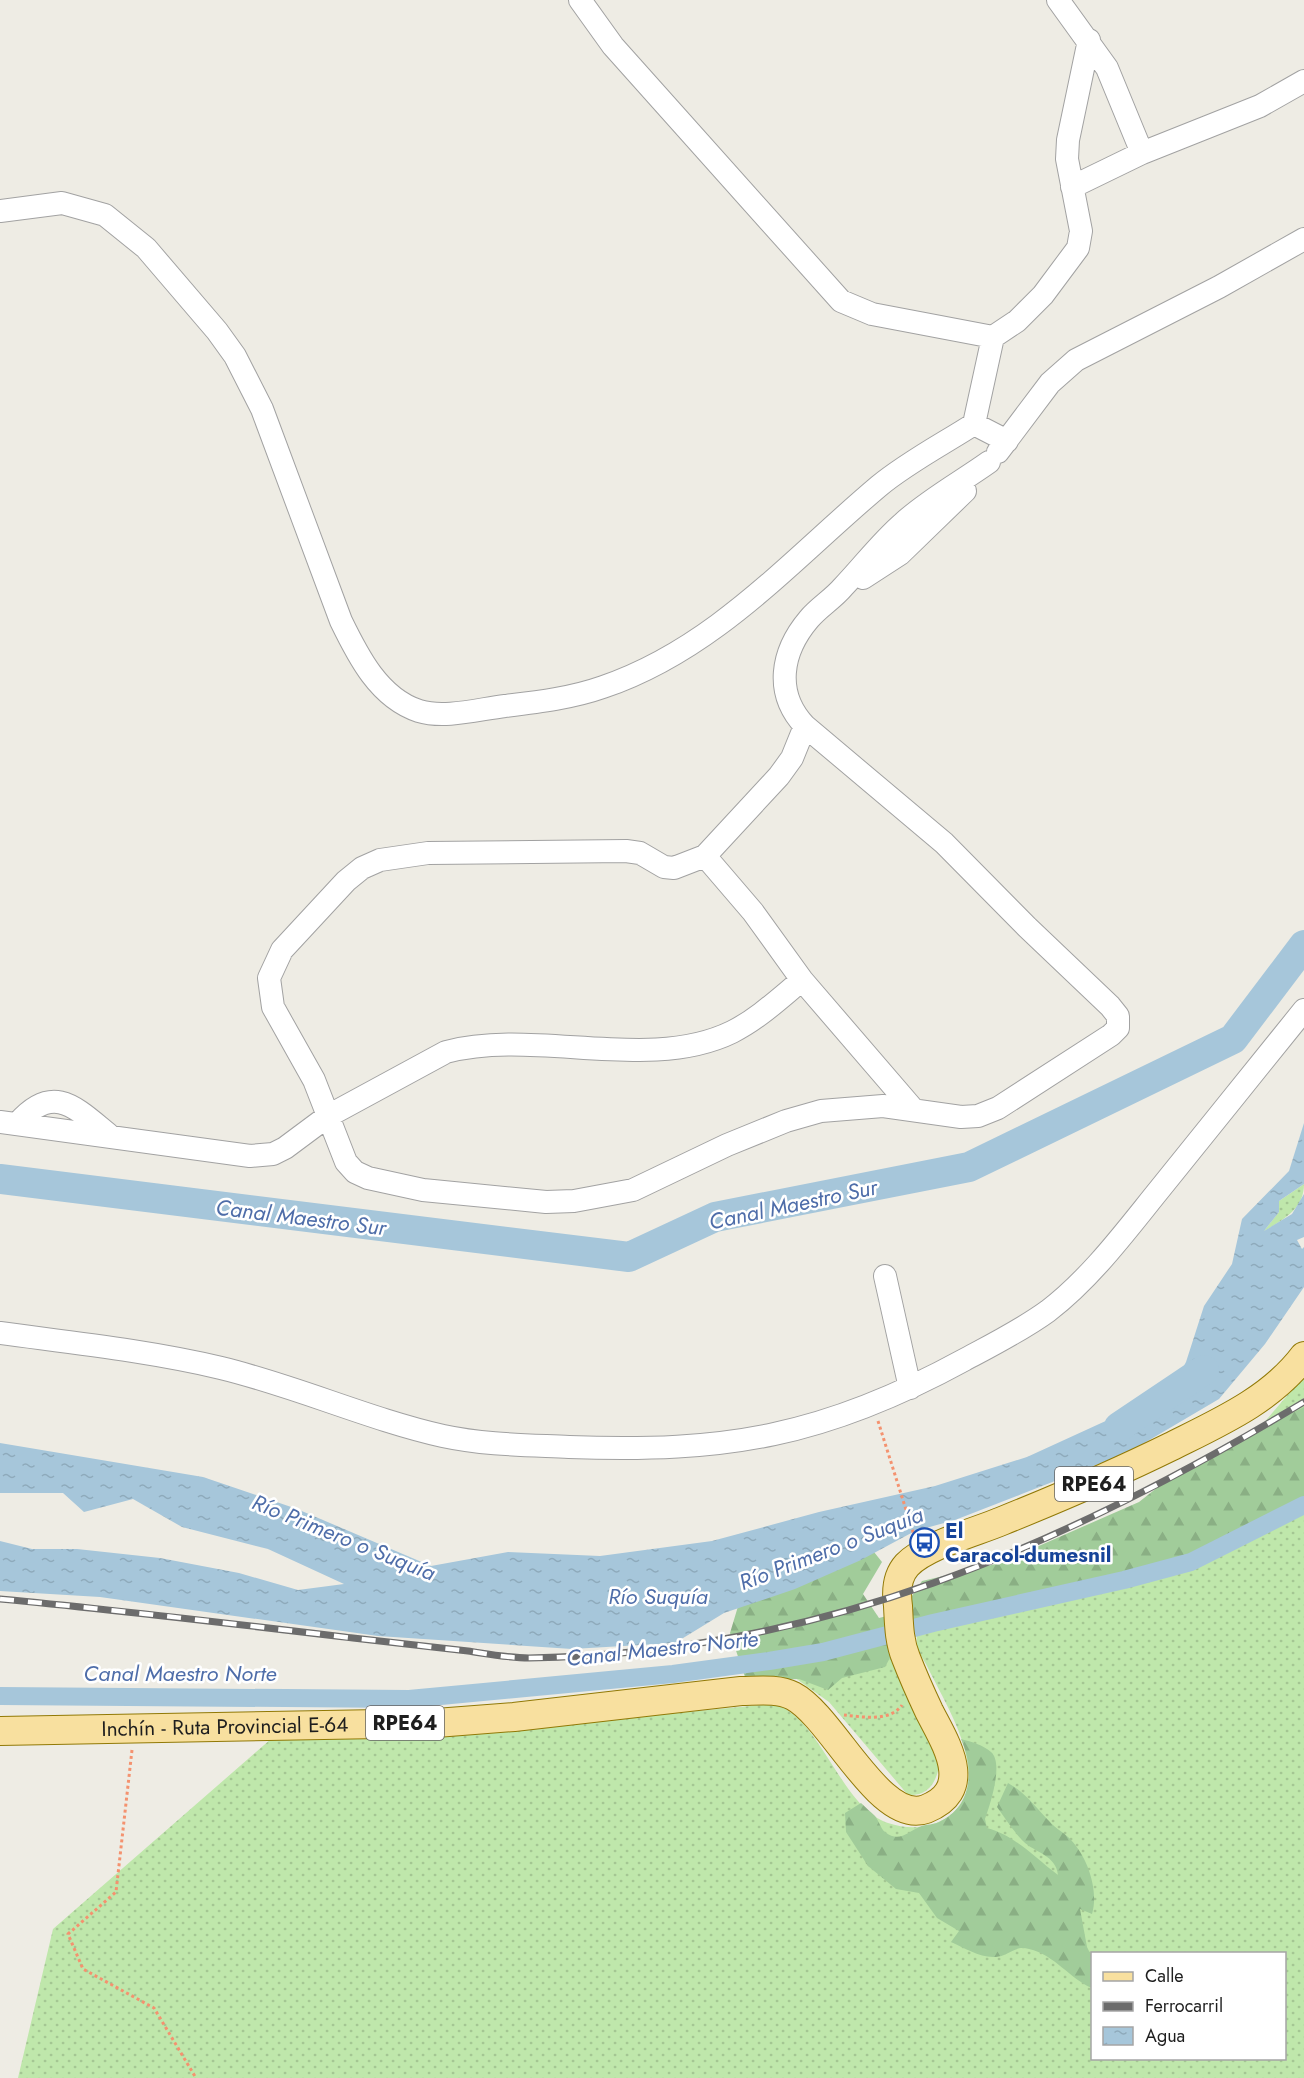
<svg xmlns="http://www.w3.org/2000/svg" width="1304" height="2078" font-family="Jost,sans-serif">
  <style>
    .grass { fill: url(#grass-dots); fill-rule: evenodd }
    .forest { fill: url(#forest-firs) }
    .water { fill: url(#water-ripples) }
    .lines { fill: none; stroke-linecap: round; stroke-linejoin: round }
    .canal { stroke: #a6c6da; stroke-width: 18 }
    .river { stroke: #a6c6da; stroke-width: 30 }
    .minor-casing { stroke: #a2a2a2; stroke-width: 24 }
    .major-casing { stroke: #917906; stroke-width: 30 }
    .path { stroke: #f4926f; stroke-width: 3; stroke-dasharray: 3 3; stroke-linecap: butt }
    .minor { stroke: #fff; stroke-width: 22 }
    .major { stroke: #f8e09f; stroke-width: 28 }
    .rail-casing { stroke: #6c6c6c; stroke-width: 7 }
    .rail { stroke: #fff; stroke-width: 4.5; stroke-dasharray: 14; stroke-linecap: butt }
    .labels { text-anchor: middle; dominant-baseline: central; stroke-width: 5; stroke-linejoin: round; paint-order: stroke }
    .shield { fill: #fff; stroke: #626262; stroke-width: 1.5 }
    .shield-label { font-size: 20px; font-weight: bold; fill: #1e1e1e }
    .transit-label { font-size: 21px; font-weight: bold; fill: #164399; stroke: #fff; text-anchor: start }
    .street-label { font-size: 21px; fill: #1e1e1e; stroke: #fff }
    .water-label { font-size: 22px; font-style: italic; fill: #4e6da9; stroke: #fff }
  </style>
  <defs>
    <pattern id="grass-dots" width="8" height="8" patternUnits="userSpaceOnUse" patternTransform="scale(1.5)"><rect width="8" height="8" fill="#bfe7ab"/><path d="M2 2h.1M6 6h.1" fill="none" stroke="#a4c693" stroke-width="1.8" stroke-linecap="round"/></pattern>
    <pattern id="forest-firs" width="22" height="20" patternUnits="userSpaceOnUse" patternTransform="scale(1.5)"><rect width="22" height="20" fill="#a1cc9a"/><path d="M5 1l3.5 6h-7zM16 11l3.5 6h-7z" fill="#8aaf84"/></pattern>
    <pattern id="water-ripples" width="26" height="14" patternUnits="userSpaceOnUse" patternTransform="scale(1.5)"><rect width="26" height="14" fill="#a6c6da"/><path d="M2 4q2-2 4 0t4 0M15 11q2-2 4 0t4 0" fill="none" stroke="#8eaabb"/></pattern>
  </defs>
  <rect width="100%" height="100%" fill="#eeece4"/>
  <path class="grass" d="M1304,1184C1304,1210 1282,1220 1263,1232L1279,1212V1201Z
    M1304,1376V2078H18L53,1929L287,1725L441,1735L773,1704C821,1716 840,1807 888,1823C909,1830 931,1829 949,1816C997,1782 945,1704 927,1666C924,1660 918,1652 917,1646C915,1631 922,1610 924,1596L1207,1489ZM1092,1954H1284V2058H1092Z
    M891,1641L939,1767C935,1785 927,1796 908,1795L829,1702L791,1675Z"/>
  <path class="forest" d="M1304,1407V1499L1209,1549L904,1632L885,1667L842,1678L828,1690L799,1679L746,1680L730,1633L739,1603L866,1542L882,1562L863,1594L879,1618L906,1611L910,1599L922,1581L1000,1563L1139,1502L1182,1468Z
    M961,1739C972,1742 983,1745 991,1752C1004,1763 990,1805 985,1819L987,1828C1016,1836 1035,1858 1058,1875C1056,1855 1035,1853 1023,1841C1013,1831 1005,1818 997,1807L1008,1783C1026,1793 1036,1808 1050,1822C1056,1829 1065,1833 1071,1840C1088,1858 1099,1891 1092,1914L1080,1909L1087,1947L1092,1957V1988C1070,1979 1055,1955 1029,1949C1018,1946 1013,1951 1004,1955C986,1962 967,1949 951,1942L959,1931L937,1918L919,1893L896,1889L868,1866L846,1832L845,1813L861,1803C866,1808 871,1812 875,1816C879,1821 881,1829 885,1832C899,1843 908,1832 919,1827C926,1824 935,1825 941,1821C973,1805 974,1767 961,1739Z"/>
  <path class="water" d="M1304,1123V1184L1279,1201V1212L1264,1231L1292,1214L1304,1194V1237L1297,1240L1302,1249L1304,1247V1287L1265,1344L1219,1399L1129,1452L955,1520L915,1531L861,1560L795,1589L724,1613L675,1643L572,1649L378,1636L100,1597L0,1591V1541L32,1549H77L160,1558L239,1573L298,1590L344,1584L268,1549L182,1527L133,1499L84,1512L63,1493H0V1443L203,1477L297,1509L431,1566L508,1552L600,1556L712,1541L819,1512L935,1486L1027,1457L1110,1419L1166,1400L1186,1362L1204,1306L1232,1264L1242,1219L1289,1171Z"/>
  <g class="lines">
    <path class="canal" d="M0,1696L409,1699L673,1674L769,1661L823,1652L933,1623L1124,1580L1191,1562L1304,1505"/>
    <path class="river" d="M0,1179L629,1257L715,1217L969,1167L1233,1039L1304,945
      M1119,1427L1204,1370"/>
    <defs>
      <path id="minor" d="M580,0L613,46L841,301L872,314L993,337L1017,321L1043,295L1078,248L1081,231L1067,159L1068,140L1089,40
        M1058,0L1107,68L1142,153
        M1072,187L1142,153L1260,106L1304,81
        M0,211L62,203L105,215L146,248L217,331L235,356L262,409L341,621C358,656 379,698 419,711C445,719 479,709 505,706C538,702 572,698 603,687C715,649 791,560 879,486C908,462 943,444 974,424L1007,441
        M974,424L993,337
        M998,452L1050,383L1076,360L1219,287L1304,239
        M863,578L900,554L965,491
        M805,726L792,758L779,776L705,856L674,868L664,867L640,853L626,851L428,853L380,860L362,868L346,881L282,950L269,978L273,1007L314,1080L346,1162L355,1172L368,1178L423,1190L546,1202L574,1201L633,1190L727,1145L786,1121L821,1111L883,1106L961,1117L978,1116L998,1108L1111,1035L1118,1028V1016L1110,1006L1027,927L944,843L805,726C774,693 781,652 809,619C819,607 833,599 843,587C863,566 881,542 903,523C928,500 961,482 989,462
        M705,856L753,912L802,980L913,1109
        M0,1122L250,1156L273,1154L285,1148L328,1116L446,1052C535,1028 648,1073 732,1032C758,1019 780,998 802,980
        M18,1123C53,1083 75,1107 108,1134
        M885,1276L910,1388
        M0,1333C74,1343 149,1351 221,1368C296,1386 368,1419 443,1436C485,1445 527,1445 569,1447C726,1453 825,1436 964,1360C992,1345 1022,1330 1048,1311C1091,1278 1125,1232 1159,1190C1207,1130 1256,1070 1304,1010"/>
      <g id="major">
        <path id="s1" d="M0,1731L436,1723L514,1717L741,1691C757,1691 777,1688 793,1696C833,1717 880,1826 926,1809C977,1789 944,1741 929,1711C921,1694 913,1676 906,1658C899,1641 899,1624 898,1606C896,1592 896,1577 907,1565C926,1545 976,1532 1002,1521C1059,1498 1115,1474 1170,1447C1218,1423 1271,1400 1304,1356"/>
      </g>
    </defs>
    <use href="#minor" class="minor-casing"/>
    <use href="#major" class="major-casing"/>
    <path class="path" d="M878,1421L914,1535
      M844,1715C863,1717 890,1722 902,1705
      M132,1750L116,1892L68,1934L83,1969L154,2008L196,2078"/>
    <use href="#minor" class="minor"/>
    <use href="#major" class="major"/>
    <defs>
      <path id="rail" d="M0,1599C118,1610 235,1624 353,1638C391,1642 430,1647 468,1651C488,1654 509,1658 529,1658C816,1654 1063,1547 1304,1402"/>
    </defs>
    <use href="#rail" class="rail-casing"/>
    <use href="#rail" class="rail"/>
  </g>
  <defs>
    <symbol id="bus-ring" viewBox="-11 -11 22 22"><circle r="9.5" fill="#fff" stroke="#1a4fb4" stroke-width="1.5"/><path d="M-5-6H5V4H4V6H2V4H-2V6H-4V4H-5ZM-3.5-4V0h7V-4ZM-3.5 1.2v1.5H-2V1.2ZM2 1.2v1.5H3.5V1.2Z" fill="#1a4fb4"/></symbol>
  </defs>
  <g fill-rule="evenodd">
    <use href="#bus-ring" x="908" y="1526" width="33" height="33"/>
  </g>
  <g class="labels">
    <g class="shield">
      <rect x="1055" y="1467" width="78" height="34" rx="4.5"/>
      <rect x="366" y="1706" width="78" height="34" rx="4.5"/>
    </g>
    <g class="shield-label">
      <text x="1094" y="1484">RPE64</text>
      <text x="405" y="1723">RPE64</text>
    </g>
    <g class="transit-label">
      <text x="945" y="1531">El<tspan x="945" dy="24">Caracol-dumesnil</tspan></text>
    </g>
    <g class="street-label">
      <text stroke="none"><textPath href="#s1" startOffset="225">Inchín - Ruta Provincial E-64</textPath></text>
    </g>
    <g class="water-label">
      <text transform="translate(793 1204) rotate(-12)">Canal Maestro Sur</text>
      <text transform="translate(301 1217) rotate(7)">Canal Maestro Sur</text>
      <text transform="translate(344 1537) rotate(22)">Río Primero o Suquía</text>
      <text transform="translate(831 1548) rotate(-21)">Río Primero o Suquía</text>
      <text x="658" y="1596">Río Suquía</text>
      <text transform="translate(662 1648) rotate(-6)">Canal Maestro Norte</text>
      <text x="180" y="1673">Canal Maestro Norte</text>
    </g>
  </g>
  <rect x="1091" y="1952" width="195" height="108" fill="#ffffff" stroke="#a5a5a5" stroke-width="1.5"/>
  <rect x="1103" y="1972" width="30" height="9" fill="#f8e09f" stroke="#a5a5a5" stroke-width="1.5"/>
  <text x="1145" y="1982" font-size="18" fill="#1e1e1e">Calle</text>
  <rect x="1103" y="2002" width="30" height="9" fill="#6c6c6c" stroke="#a5a5a5" stroke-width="1.5"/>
  <text x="1145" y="2012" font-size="18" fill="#1e1e1e">Ferrocarril</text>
  <rect x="1103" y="2027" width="30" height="18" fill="url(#water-ripples)" stroke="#a5a5a5" stroke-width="1.5"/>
  <text x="1145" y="2042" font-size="18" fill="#1e1e1e">Agua</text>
</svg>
